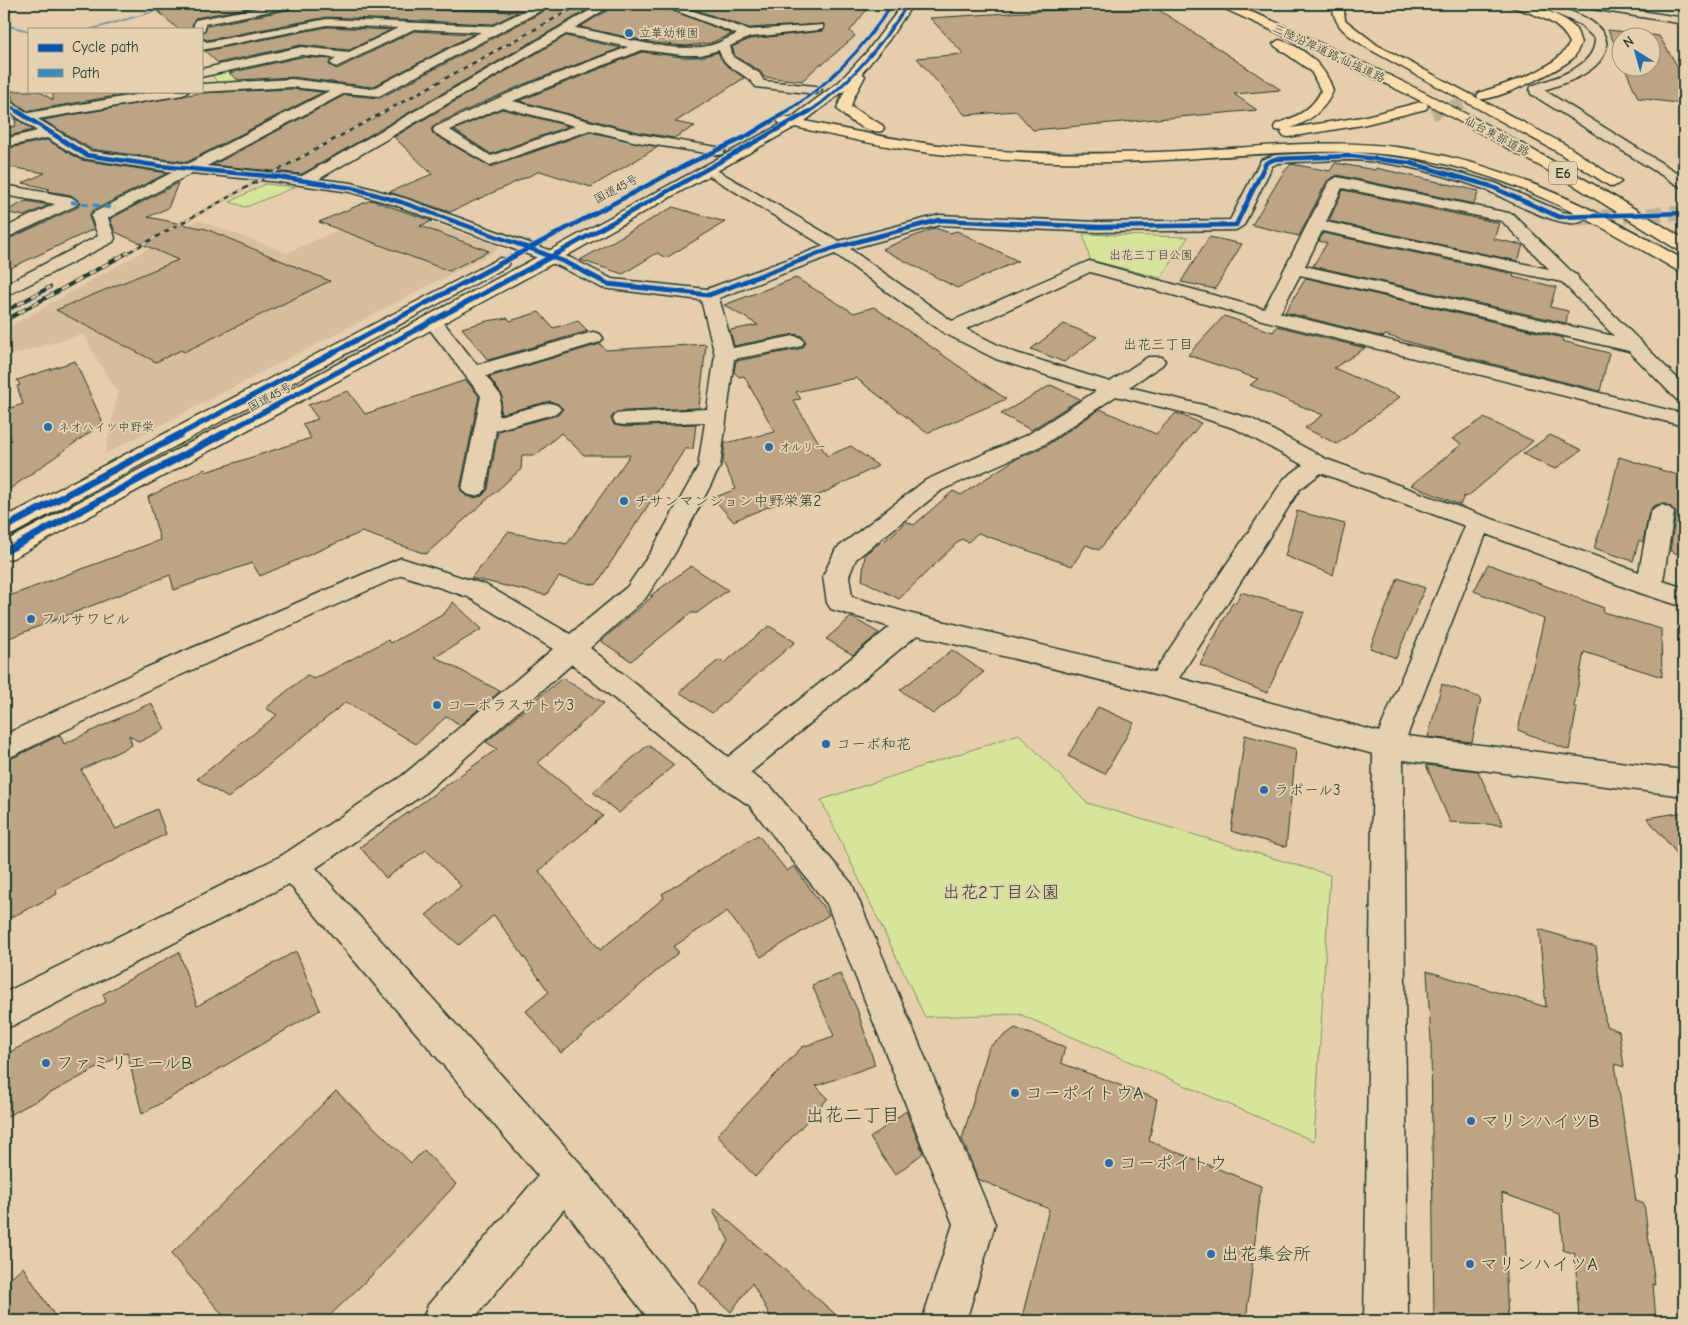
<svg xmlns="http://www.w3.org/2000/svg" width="1688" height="1325" font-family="'Comic Neue','Klee One',sans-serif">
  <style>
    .built { fill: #d6be9d }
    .green { fill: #d7e598; stroke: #7b9166 }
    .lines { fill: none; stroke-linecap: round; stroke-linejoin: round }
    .stream { fill: #6b99ad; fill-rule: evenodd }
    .building { fill: #bda484; stroke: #1f3d34 }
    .minor-tunnel { stroke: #beb093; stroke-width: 15; stroke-dasharray: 15 8; stroke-linecap: butt }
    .highway-tunnel-far1 { stroke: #beb093; stroke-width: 12; stroke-dasharray: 12 6; stroke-linecap: butt }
    .highway-tunnel { stroke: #beb093; stroke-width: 15; stroke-dasharray: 15 8; stroke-linecap: butt }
    .minor-casing { stroke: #1f3d34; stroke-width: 3 }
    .highway-casing { stroke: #1f3d34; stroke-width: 3 }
    .minor { fill: #e5d0af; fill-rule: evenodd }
    .highway { fill: #fbddab; fill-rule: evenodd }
    .rail-far1-casing { stroke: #1f3d34; stroke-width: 2.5 }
    .rail-casing { stroke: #1f3d34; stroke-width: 4 }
    .rail-far1 { stroke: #e5d0af; stroke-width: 2; stroke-dasharray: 5; stroke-linecap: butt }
    .rail { stroke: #e5d0af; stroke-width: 2.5; stroke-dasharray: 8; stroke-linecap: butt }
    .quiet { stroke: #378ec5; stroke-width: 4; stroke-dasharray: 7 4; stroke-linecap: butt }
    .cycleway-far3-casing { stroke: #e5d0af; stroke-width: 4.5 }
    .cycleway-far2-casing { stroke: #e5d0af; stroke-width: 6 }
    .cycleway-far1-casing { stroke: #e5d0af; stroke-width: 7 }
    .cycleway-casing { stroke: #e5d0af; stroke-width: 9 }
    .cycleway-far3 { stroke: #0057b8; stroke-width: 3 }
    .cycleway-far2 { stroke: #0057b8; stroke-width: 4.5 }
    .cycleway-far1 { stroke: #0057b8; stroke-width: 5 }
    .cycleway { stroke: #0057b8; stroke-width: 7 }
    .poi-dot { fill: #1f6fb2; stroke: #e5d0af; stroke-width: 2 }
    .labels { text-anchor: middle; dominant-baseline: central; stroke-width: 4; stroke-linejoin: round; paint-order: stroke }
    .far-poi-label { font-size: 12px; fill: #1f3d34; stroke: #e5d0af; text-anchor: start }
    .far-street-label { font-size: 12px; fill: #1f3d34; stroke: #e5d0af }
    .far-park-label { font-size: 12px; fill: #284539; stroke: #e5d0af }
    .shield { fill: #e5d0af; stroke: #5a6959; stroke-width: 1 }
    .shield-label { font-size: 14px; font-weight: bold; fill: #1f3d34 }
    .far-neighbourhood-label { font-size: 14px; fill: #1f3d34; stroke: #e5d0af }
    .poi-label { font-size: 15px; fill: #1f3d34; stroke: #e5d0af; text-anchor: start }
    .near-park-label { font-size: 18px; fill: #284539; stroke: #e5d0af }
    .near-poi-label { font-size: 18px; fill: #1f3d34; stroke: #e5d0af; text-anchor: start }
    .near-neighbourhood-label { font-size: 19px; fill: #1f3d34; stroke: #e5d0af }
  </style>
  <rect width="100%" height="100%" fill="#e6cdab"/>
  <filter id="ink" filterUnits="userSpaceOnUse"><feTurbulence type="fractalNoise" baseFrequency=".02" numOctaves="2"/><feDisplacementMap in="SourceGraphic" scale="10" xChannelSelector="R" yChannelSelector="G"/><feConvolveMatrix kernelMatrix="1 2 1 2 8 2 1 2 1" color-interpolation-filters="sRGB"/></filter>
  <g filter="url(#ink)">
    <path class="built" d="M388,207L498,246L497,250L105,454L118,393L94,354L84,334L4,357V330L198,220L287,253Z"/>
    <path class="green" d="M300,54L326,57L330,61L299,76L220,85L210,73Z
      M265,184L295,187L246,207L230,202Z
      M1083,234L1188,237L1161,278L1090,260Z
      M1019,734L1087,803L1330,875L1314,1141L1019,1014L925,1017L821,800Z"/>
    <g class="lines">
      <path class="stream" d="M177,4H182L96,29H89Z
        M4,24L29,30V32L4,26Z"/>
    </g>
    <path class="building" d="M150,4H268L195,18L191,29H178Z
      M299,4H339L400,6L396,9L518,12L493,24L327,17L207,40L201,37L207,26L292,9Z
      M613,4H656L732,34L710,43L686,46L654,43L580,27L613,7Z
      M678,4H871L850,31L855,36L823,64H820L802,81L764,77L760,71L735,56L732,47L750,39L823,31L824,24L749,28Z
      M1150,4L1281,90L1234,94L1257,110L1033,130L1016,111L965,115L917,58L964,54L930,18Z
      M548,9L587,10L302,174L213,165L345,95L380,98Z
      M327,27L391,30L349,50L301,45L218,63L205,51Z
      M1608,30L1659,36L1684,77V104L1638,98L1625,68H1650V38H1620V55Z
      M414,31L474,34L372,87L292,77L238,80L229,73L301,57L332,59L329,65L337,69Z
      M566,36L621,48L524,84L434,125L431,129L433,134L491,167L590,132L658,147L591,187L540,171L450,212L389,192L432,174L394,137Z
      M642,52L683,57H702L718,52L724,63L744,78L675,122L695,126L674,138L638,132L519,101Z
      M292,89L323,92L187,162L91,149L43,120L199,93Z
      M11,91H39L53,100V91H145L28,111L13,101Z
      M502,109L569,126L491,154L454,130Z
      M15,118L33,130L4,137V128L16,126Z
      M47,140L81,160L167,173L92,211L89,217L94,229L4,271V241L78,207L81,203L71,195L46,191L50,189L23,183L45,173L4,166V149Z
      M1335,163L1375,170L1376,168L1479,191L1474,204L1337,175L1327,181L1299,236L1252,225L1283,173L1291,164L1330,171Z
      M178,183L168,208L148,217L206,229L330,281L184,352L181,350L156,362L56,310L178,260L115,232L110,219Z
      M1343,190L1499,223L1494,239L1523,245L1518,261L1329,221Z
      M371,200L432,221L420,226L489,251L449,271L319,222Z
      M26,201L49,205L24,216L4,212Z
      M673,207L725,222L666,258L657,253L623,274L580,260Z
      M935,228L950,233L957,231L1018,261L957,288L882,249Z
      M1323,233L1514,274L1513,277L1556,287L1550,307L1568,311L1566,323L1313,266L1327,243L1319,241Z
      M1209,237L1242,244L1215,289L1181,282Z
      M796,278L854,313L874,307L1006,399L927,433L856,378L796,392L801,399L793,400L827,456L851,446L878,466L803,503L795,496L733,521L713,498L736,489L723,462L725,443L775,432L744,376L739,377L734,372L736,361L794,350L802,348L806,342L802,336L794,334L734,346L730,330L758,325L724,305Z
      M1306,278L1563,338L1562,341L1609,353L1600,391L1433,349L1385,335L1383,337L1285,312Z
      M539,312L553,328L578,321L588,331L488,360L462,328L487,321L508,318L510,321Z
      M1224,316L1273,332L1277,326L1365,348L1334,368L1400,397L1337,444L1305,428L1323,415L1250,385L1258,379L1188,355Z
      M1064,324L1097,337L1064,362L1031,349Z
      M600,344L606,350L706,344L699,408L624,411L616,412L611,418L614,425L624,427L696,424L693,449H685L596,585L559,577L546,595L471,578L508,532L567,544L630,455H584L561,433L536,455H522L521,469L426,554L362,532L260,576L252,563L174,590L170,575L4,640V598L160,540L148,497L205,469L206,472L311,438L302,424L318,419L308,405L348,391L365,414L466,380L479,396L460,489L466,496L474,498L482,496L488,489L498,431L558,415L563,409L558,404L550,401L500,414L502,395L489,377Z
      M75,361L103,423L4,493V410L23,404L17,386L20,385L17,380Z
      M1051,385L1080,399L1031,430L1001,414Z
      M1100,409L1156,434L1176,413L1201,423L1099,550L1086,545L1072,566L978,533L968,542L961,539L899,599L862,580L865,554L881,542L882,543L907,522L914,525L953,491L961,495L1014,460L1046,446Z
      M1484,418L1533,441L1467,497L1464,496L1460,505L1411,485L1462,444L1452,439Z
      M1550,435L1582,450L1555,469L1523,454Z
      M1619,457L1684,477V556L1670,551L1676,513L1671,507L1663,503L1653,506L1649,512L1643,542L1639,540L1633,561L1594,548L1606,513Z
      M1297,511L1345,524L1333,575L1285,556Z
      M1488,564L1604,608L1603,612L1661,629L1662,677L1584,652L1574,707L1577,708L1569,750L1518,730L1544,619L1474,591Z
      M691,566L728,590L697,613H691L631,661L601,641L653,596H650Z
      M1398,578L1425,588L1396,658L1370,648Z
      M1241,592L1304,612L1267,693L1200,665L1233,602L1236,603Z
      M453,602L482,629L435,657L500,691L460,725L447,716L416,744L346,702L228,798L197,779L277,715L266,708L307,675L314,679L388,640L391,643L444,614Z
      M851,617L879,633L853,655L826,639Z
      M769,626L795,642L712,713L679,692L719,660L724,663Z
      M952,650L984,672L933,714L900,690Z
      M562,678L604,703L538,763L603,816L539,871L600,950L664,898L662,894L758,835L787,871L794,866L829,915L761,957L727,911L673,947L679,952L561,1053L526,1011L549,992L494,915L459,945L426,915L461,886L426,850L386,878L360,847L497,749L486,742Z
      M1442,684L1481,698L1472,742L1428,737Z
      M151,703L165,729L139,742L129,735L132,745L81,770L116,829L157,809L166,834L56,890L57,894L4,921V762L60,735L64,744Z
      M1098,707L1134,723L1105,774L1068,756Z
      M1245,735L1296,749L1286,847L1231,831Z
      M648,745L674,765L619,813L593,792Z
      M1426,765L1478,771L1503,825L1450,822Z
      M1684,812V862L1647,818Z
      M1539,929L1596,947L1606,1026L1619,1031L1624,1067L1615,1064L1636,1201L1644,1204L1655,1285L1653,1284L1656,1321H1579L1575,1254L1563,1250L1560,1214L1502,1193L1508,1321H1434L1431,1041L1427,971L1546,1007Z
      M296,951L320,1010L142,1114L127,1052L4,1118V1055L106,1002L103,994L179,952L197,1006Z
      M840,974L857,1009L875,1065L816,1086L828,1098L755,1177L717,1135L802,1047L834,1036L812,985Z
      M1015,1028L1065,1047L1061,1063L1157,1099L1149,1141L1261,1186L1246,1321H1021L1049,1209L978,1179L962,1139L989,1047Z
      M336,1091L411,1163L424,1150L456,1184L370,1277L324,1321H228L171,1254Z
      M906,1111L923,1153L895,1175L870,1138Z
      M715,1209L809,1291L843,1321H773L752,1283L731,1312L699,1283L729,1241L713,1211Z
      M23,1267L58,1321H4V1283Z"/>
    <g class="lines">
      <path class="minor-tunnel" d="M1578,218L1684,213"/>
      <path class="highway-tunnel-far1" d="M1434,112L1484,96"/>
      <path class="highway-tunnel" d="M1432,113L1438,111"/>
      <defs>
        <path id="minor" d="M277,4H297L292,7L205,24V29L201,32V29H193L195,20Z
          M404,4H553L379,96L345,93L207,166L302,176L601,4L612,5L575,28C617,34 659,52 702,47C714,46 726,39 737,34L658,4H673L749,30L823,25V29L819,30L750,37L730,46L733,57L759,73L764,81L816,86L822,90L816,94L756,87C745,71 723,69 719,50L701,55H683L642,50L513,101L638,134L723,148L725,151L723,154L718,155L637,142L590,130L490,165L435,133L433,130L435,127L525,86L628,47L566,34L319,179L352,183L407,199L571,258L612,279L707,289L824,246L703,172L701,169L708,165L839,241L939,215L1098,222L1230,220L1261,160L1275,155L1351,152L1410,159L1495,183L1562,212L1584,215L1586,218C1572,238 1502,196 1484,189C1442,174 1395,161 1350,160C1326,160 1302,162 1278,163L1272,166L1244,225L1236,230L1098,232L939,225L850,249L952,321L1089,261L1264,309L1329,182L1337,177L1513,214L1574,274L1577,275L1579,280L1684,385V402L1677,400L1629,351L1300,275L1280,313L1684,414V426L1262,320L1090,272L966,329L1010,351L1110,382L1148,357H1162L1165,361L1162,365L1129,387L1207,406L1252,419L1326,459L1639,572L1650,513L1654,508L1662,505L1670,508L1674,513L1663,581L1684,588V607L1640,593L1486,534L1407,736L1684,770V796L1403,760L1408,1321H1364L1373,754L1161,695L917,635L750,773L772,788L852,884L995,1224L966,1321H922L953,1224L827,904L750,806L717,783L572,664L424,794L316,868L579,1162L693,1305L699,1321H650L564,1209L472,1321H422L428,1305L538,1176L289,884L4,1030V993L281,856L402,776L553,649L468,597L402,575L161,684L4,760V735L141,670L401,558L486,585L570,634L627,587L652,550L698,467L705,422L624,425L616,424L613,419L616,414L624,413L707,409L715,355L701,300L602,288L559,266L395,205L350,192L279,182L192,173L108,218L115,238L113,242L4,297V285L98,236L91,216L93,213L173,172L81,158L47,138L4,147V139L37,131L4,108V98L28,113L158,91H189L183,95L38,119L90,151L187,164L329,91L292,87L201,92L199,91H201V84L292,79L372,89L481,32L414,29L336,67L330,63L337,58L301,55L201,77V69L301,47L349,52L398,28L327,25L202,50L201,39L207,42L327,19L493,26L526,10L409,7ZM502,107L575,126L491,156L450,130ZM1342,188L1502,221L1549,269L1326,222ZM1322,231L1562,282L1614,336L1305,266ZM835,254L944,333L996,359L1096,391L1029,434L926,480L836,549L823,576L827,603L831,609L890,627L728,757L590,648L645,599L675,553L720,467L734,359L794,348L801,346L804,342L801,338L794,336L733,348L719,298ZM1116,396L1194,415L1236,429L1303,465L1284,479L1154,672L912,614L852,597L849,576L856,559L942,490L1045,444ZM1321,473L1465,526L1379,732L1179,678L1300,489Z
          M1534,4C1560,4 1629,25 1599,62C1586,77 1562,84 1544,90L1684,177V188L1679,186L1531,94L1530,91L1531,86C1554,78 1595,68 1595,39L1581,25Z
          M1575,4H1598L1684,18V24L1580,7Z
          M4,185L71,197L79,202L77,205L4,239V228L55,204L4,195Z
          M433,316L440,318L477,365L593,332L600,334L603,338L600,342L486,376L501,396L498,416L550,403L557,405L561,409L557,413L496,430L486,489L482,494L474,496L466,494L462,489L481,396L424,322L426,318Z"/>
        <path id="highway" d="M903,4H913L888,41L862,73L865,76L854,97L851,107L882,125L884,128L882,131C868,134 845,119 837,108L845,90L805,121C861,133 918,144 975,149C1036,155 1097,154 1157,152C1243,150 1331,135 1416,150C1513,167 1600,211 1684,260V272L1678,271C1596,222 1510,173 1414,158C1317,143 1216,160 1117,162C1055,163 992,161 930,153C885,147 840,137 795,127L557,261L13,558L4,560V542L545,253L781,124L777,121L779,118H791L839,82L867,52Z
          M1214,4C1244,4 1285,27 1313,40C1442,97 1565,165 1684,239V251L1678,250L1567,181L1426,103L1428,106L1426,109L1362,125L1288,137L1283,136L1281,133L1283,131L1276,130L1274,127L1276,124C1295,118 1312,110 1321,91L1311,71L1275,46L1273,44L1279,40C1303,46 1327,67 1333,91C1325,110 1310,121 1291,128L1362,117L1421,102L1425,103L1335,59Z
          M1338,4H1349L1344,11L1345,20L1377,45L1566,145L1621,182L1613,187L1608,185L1556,151L1369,49C1353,38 1336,30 1333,10Z
          M1509,4C1529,4 1560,12 1575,28C1578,32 1579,38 1581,43C1579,47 1577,53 1574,57C1563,69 1494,102 1479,99L1477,96L1479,93C1509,82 1554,72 1570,43C1560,20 1532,14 1510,6Z
          M500,258L506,259L509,263L506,267L13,534L4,536V518Z"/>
      </defs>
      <use href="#minor" class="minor-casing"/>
      <use href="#highway" class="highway-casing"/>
      <use href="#minor" class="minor"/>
      <use href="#highway" class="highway"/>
      <defs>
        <path id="rail-far1" d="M125,254L581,4"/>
        <path id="rail" d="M4,312L50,287
          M4,321L127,253"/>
      </defs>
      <use href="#rail-far1" class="rail-far1-casing"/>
      <use href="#rail" class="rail-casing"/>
      <use href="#rail-far1" class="rail-far1"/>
      <use href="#rail" class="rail"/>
      <path class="quiet" d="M71,202L115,208"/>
      <defs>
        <path id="cycleway-far3" d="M4,102L19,112
          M786,112C830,84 864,48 892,4
          M809,112C850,84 881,46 908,4"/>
        <path id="cycleway-far2" d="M17,111L86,155L160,166L279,177L352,188L401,202L545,254
          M518,254L684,166L747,136L788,111
          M556,254L810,111
          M817,254L837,247L939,220L1098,227L1236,225L1266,163L1275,159L1351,156L1410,163L1490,186L1559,217L1684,213"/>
        <path id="cycleway-far1" d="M541,253L565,262L608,284L709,295L820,253
          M179,435L520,253
          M221,435L558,253"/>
        <path id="cycleway" d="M4,528L181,434
          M4,552L223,434"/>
      </defs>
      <use href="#cycleway-far3" class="cycleway-far3-casing"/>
      <use href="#cycleway-far2" class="cycleway-far2-casing"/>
      <use href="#cycleway-far1" class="cycleway-far1-casing"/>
      <use href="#cycleway" class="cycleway-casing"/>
      <use href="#cycleway-far3" class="cycleway-far3"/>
      <use href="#cycleway-far2" class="cycleway-far2"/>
      <use href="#cycleway-far1" class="cycleway-far1"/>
      <use href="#cycleway" class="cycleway"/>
    </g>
  </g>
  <g class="poi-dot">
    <circle cx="629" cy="33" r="5"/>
    <circle cx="48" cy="427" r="5"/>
    <circle cx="769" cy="447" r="5"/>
    <circle cx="624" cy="501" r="5"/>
    <circle cx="31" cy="619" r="5"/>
    <circle cx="437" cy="705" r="5"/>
    <circle cx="826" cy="744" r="5"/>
    <circle cx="1264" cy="790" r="5"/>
    <circle cx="46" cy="1063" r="5"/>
    <circle cx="1015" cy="1093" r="5"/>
    <circle cx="1471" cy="1121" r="5"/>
    <circle cx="1109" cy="1163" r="5"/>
    <circle cx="1211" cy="1254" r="5"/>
    <circle cx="1470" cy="1264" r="5"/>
  </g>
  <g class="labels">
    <g class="far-poi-label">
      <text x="639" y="33">立華幼稚園</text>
      <text x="58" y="427">ネオハイツ中野栄</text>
      <text x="779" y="447">オルリー</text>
    </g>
    <g class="far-street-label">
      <text transform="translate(1329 53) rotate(25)">三陸沿岸道路;仙塩道路</text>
      <text transform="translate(1497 136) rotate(28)">仙台東部道路</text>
      <text transform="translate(616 189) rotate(-28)">国道45号</text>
      <text transform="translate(270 397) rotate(-28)">国道45号</text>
    </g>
    <g class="far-park-label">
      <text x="1151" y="255">出花三丁目公園</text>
    </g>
    <rect class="shield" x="1549" y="161.5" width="28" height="23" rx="4"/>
    <g class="shield-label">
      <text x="1563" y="173">E6</text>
    </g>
    <g class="far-neighbourhood-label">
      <text x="1158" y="344">出花三丁目</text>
    </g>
    <g class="poi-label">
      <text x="634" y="501">チサンマンション中野栄第2</text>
      <text x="41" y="619">フルサワビル</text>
      <text x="447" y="705">コーポラスサトウ3</text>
      <text x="836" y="744">コーポ和花</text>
      <text x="1274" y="790">ラポール3</text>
    </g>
    <g class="near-park-label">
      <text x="1001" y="892">出花2丁目公園</text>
    </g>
    <g class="near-poi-label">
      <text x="56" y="1063">ファミリエールB</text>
      <text x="1025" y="1093">コーポイトウA</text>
      <text x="1481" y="1121">マリンハイツB</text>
      <text x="1119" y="1163">コーポイトウ</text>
      <text x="1221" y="1254">出花集会所</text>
      <text x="1480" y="1264">マリンハイツA</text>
    </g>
    <g class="near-neighbourhood-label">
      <text x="853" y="1115">出花二丁目</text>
    </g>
  </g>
  <rect width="1688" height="1325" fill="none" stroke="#e5d0af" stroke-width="20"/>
  <rect x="10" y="10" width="1668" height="1305" fill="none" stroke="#1f3d34" stroke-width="2" filter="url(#ink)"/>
  <rect x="28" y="28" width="175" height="65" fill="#e5d0af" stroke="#96957e"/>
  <rect x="38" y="44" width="25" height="8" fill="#0057b8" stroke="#96957e"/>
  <text x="72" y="52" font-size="15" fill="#1f3d34">Cycle path</text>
  <rect x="38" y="69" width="25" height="8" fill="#378ec5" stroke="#96957e"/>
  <text x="72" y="78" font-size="15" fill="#1f3d34">Path</text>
  <g transform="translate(1636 52) rotate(323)"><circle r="24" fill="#e5d0af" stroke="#96957e"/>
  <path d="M0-4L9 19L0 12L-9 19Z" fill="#1f6fb2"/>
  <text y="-8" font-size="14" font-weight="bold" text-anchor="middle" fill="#1f3d34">N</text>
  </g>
</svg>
